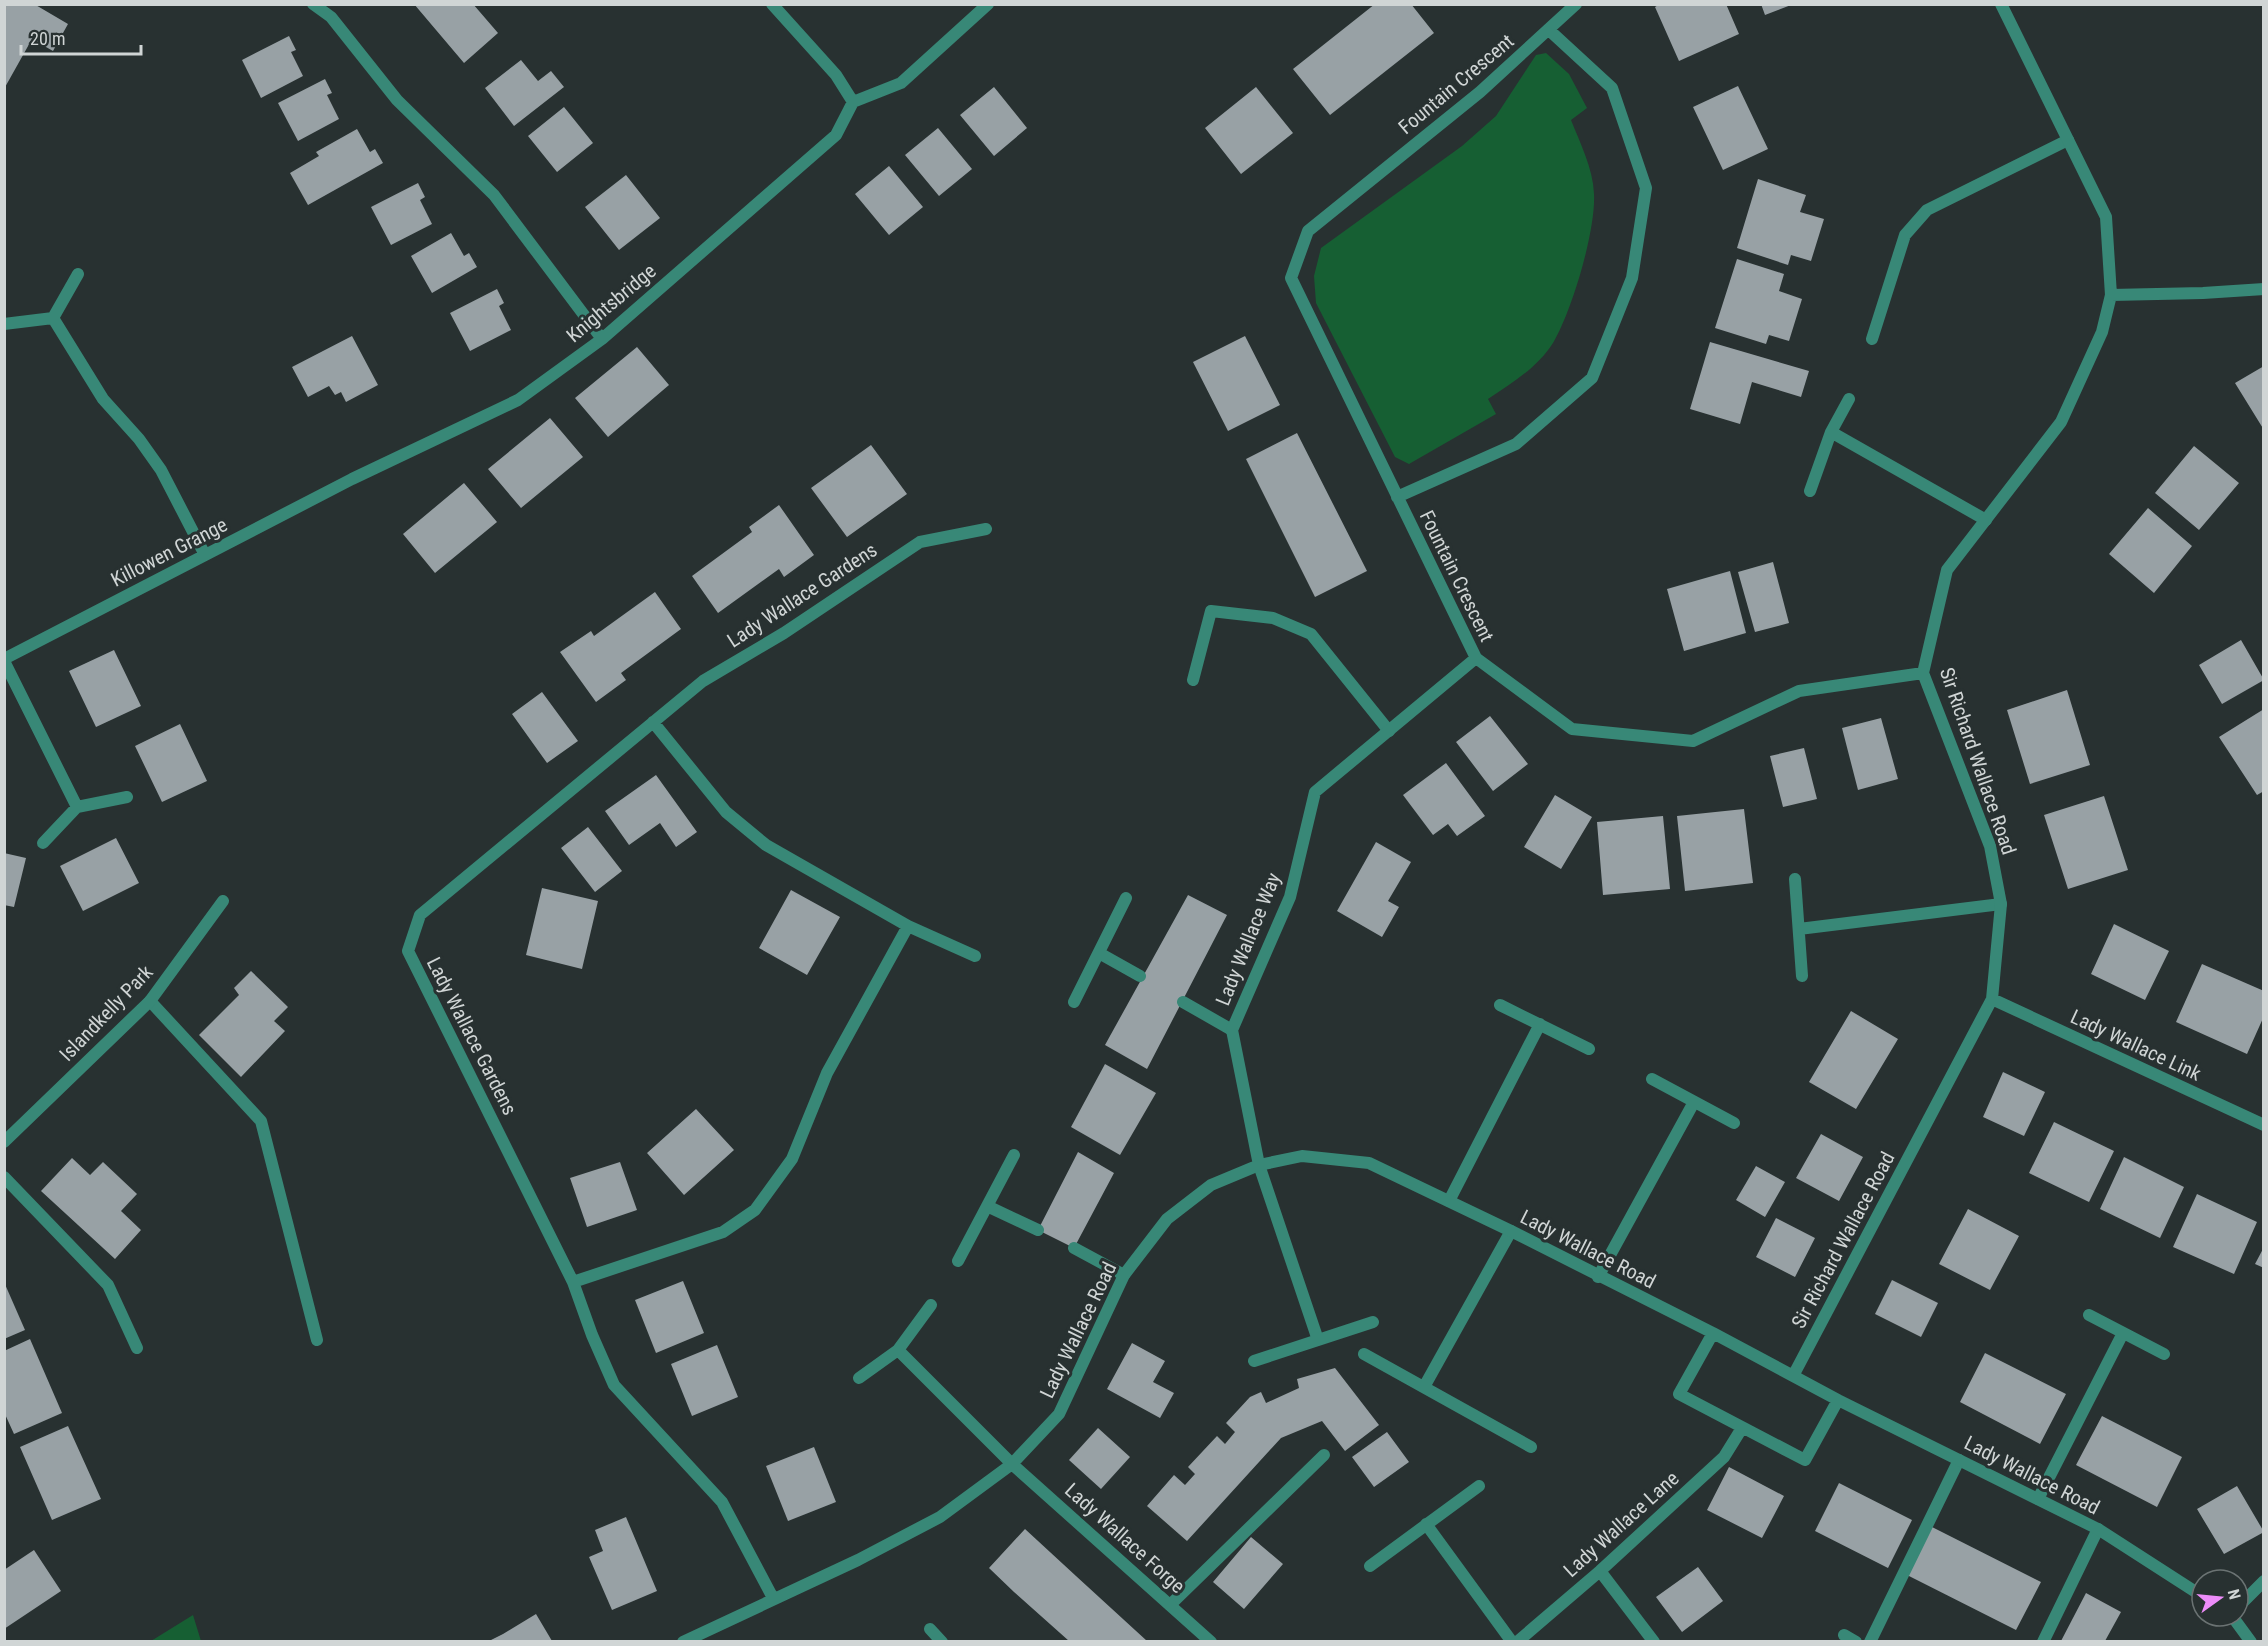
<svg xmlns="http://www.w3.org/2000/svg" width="2268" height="1646" font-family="'Roboto Condensed',sans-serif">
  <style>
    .green { fill: #165f33 }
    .building { fill: #98a1a5 }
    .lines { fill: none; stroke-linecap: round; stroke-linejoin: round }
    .lane { stroke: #388877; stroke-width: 12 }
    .street { stroke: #388877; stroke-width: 12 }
    .labels { text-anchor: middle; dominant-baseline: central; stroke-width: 6; stroke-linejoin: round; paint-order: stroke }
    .street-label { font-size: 20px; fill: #d0d5d5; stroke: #283131 }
  </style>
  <rect width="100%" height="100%" fill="#283131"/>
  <path class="green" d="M1546,53L1569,74L1587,108L1571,120C1580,143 1593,168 1594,194C1596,230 1572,311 1553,343C1537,368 1512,383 1488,399L1496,414L1409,464L1395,457L1316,303L1314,276L1321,248L1462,146L1496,116L1536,55Z
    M193,1615L201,1641H151Z"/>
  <path class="building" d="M4,4H34L68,24L53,51L32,39L4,89Z
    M414,4H473L498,33L464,63Z
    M1375,4H1411L1434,33L1330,115L1293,69Z
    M1660,4H1726L1739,34L1679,61L1655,7Z
    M1761,4H1791V5L1765,15Z
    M289,36L296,50L291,52L303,76L261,98L242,60Z
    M521,60L538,81L551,71L564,87L514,126L485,88Z
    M325,79L332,93L327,95L339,119L298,141L278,103Z
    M1738,86L1768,149L1723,170L1693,107Z
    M994,87L1027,128L994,156L960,115Z
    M1256,87L1293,133L1241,174L1205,128Z
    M564,107L593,143L557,172L528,136Z
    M938,128L972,169L939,196L905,155Z
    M357,129L370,152L375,149L383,163L308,205L290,173L319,156L316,152Z
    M889,166L923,207L889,235L855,194Z
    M626,175L660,218L619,250L585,207Z
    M1758,179L1806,195L1800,212L1824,219L1811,261L1791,255L1788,265L1737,248Z
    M418,183L425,197L420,200L432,224L391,245L371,207Z
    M451,233L464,256L469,253L477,267L432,293L411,256Z
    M1737,259L1784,274L1779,291L1802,299L1789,341L1769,335L1766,344L1715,328Z
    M497,289L504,303L499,306L511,330L470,351L450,313Z
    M352,336L378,385L346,402L341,392L335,395L329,386L308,397L292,367Z
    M1245,336L1280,405L1228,431L1193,362Z
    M1710,342L1809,371L1801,397L1752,382L1740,424L1690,409Z
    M637,347L669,385L608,437L575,398Z
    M2264,366V430L2235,383Z
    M550,418L583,457L521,508L488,469Z
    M1297,433L1367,571L1315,597L1246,459Z
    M871,445L907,494L847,537L811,488Z
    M2194,446L2239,483L2199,530L2155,493Z
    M464,483L497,522L435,573L403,534Z
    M779,505L814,555L784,577L779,569L718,613L692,576L752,532L749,527Z
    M2148,508L2192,546L2154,593L2109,554Z
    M1773,562L1789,623L1755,632L1738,572Z
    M1730,571L1746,633L1684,651L1667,589Z
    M655,592L681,629L621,673L626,680L596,702L560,652L591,631L594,636Z
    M2241,640L2264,680L2222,704L2199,665Z
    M114,650L141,706L96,727L69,671Z
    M2067,690L2090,765L2030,784L2007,710Z
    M542,692L578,741L547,763L512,714Z
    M2264,709V791L2257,795L2219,737Z
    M1490,716L1528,764L1493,791L1456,742Z
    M1881,718L1898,779L1858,790L1842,728Z
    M180,724L207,781L162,802L135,746Z
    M1804,748L1817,799L1783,807L1770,756Z
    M1446,763L1485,816L1457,836L1448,824L1433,835L1403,795Z
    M656,775L697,832L676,847L660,823L629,845L605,811Z
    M1555,795L1592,817L1561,869L1524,847Z
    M2104,796L2128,870L2068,889L2044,815Z
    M1744,809L1753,883L1685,891L1677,816Z
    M1663,816L1670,889L1603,895L1597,822Z
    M588,827L622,871L595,892L561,848Z
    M116,838L139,883L83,911L60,866Z
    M1376,842L1411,862L1388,901L1399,907L1382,937L1337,911Z
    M4,853L26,858L14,907L4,905Z
    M542,888L598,901L582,969L526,955Z
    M791,890L840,917L807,975L759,948Z
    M1188,895L1227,915L1147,1069L1105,1045Z
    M2114,924L2169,951L2145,1000L2091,974Z
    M2202,964L2264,991V1016L2247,1054L2176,1022Z
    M251,971L288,1007L274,1021L285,1031L241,1077L199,1035L239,995L234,988Z
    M1851,1011L1898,1039L1856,1109L1809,1082Z
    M1105,1064L1156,1093L1120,1155L1071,1127Z
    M2003,1072L2045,1092L2024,1136L1983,1117Z
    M696,1109L734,1150L684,1195L647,1153Z
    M2054,1122L2114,1151L2089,1202L2029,1173Z
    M1821,1134L1863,1157L1839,1201L1796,1178Z
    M1078,1152L1114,1173L1074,1248L1038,1230Z
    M2124,1157L2184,1187L2160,1238L2100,1209Z
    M72,1158L90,1175L103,1162L137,1194L121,1211L141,1230L115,1259L41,1191Z
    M620,1162L637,1210L587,1227L570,1178Z
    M1756,1166L1785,1182L1765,1217L1736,1200Z
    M2197,1194L2257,1222L2234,1274L2173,1247Z
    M1968,1209L2019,1236L1990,1290L1939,1264Z
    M1776,1218L1815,1238L1795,1277L1756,1257Z
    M2264,1247V1268L2255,1264Z
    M1892,1280L1938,1303L1921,1337L1875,1314Z
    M683,1281L704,1333L656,1353L635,1300Z
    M4,1282L25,1330L4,1339Z
    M30,1339L62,1413L14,1434L4,1412V1351Z
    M1132,1343L1165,1361L1153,1382L1174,1393L1160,1418L1107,1389Z
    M717,1345L738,1397L692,1416L671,1364Z
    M1985,1353L2066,1394L2040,1444L1960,1402Z
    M1335,1368L1379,1425L1345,1451L1322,1421L1281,1438L1187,1541L1147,1506L1174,1475L1185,1485L1195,1474L1188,1467L1217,1436L1225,1444L1235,1432L1226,1423L1250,1397L1261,1392L1266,1403L1299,1388L1297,1379Z
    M2102,1416L2182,1457L2157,1507L2076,1465Z
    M68,1426L101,1499L52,1520L20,1447Z
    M1098,1428L1130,1457L1101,1489L1069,1460Z
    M1387,1432L1409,1462L1374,1487L1352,1457Z
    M814,1447L836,1502L788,1521L766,1466Z
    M1729,1467L1784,1496L1762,1538L1707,1510Z
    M1839,1483L1912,1520L1888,1568L1815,1531Z
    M2237,1486L2264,1532L2224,1554L2197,1509Z
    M626,1517L657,1591L612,1610L589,1557L603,1551L595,1530Z
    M1932,1527L2041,1582L2016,1630L1907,1575Z
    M1025,1529L1076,1576L1147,1641H1069L1014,1592L989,1568Z
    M1251,1537L1283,1564L1244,1609L1213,1582Z
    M34,1550L61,1591L4,1629V1570Z
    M1698,1567L1723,1601L1682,1632L1656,1597Z
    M2086,1593L2121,1612L2105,1641H2061Z
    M536,1614L552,1641H489L503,1634Z"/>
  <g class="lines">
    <path class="lane" d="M1872,339L1905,235L1927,210L2068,140
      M1831,432L1986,520
      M1810,491L1831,432L1849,399
      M1193,680L1211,611L1273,618L1311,634L1389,731
      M1795,879L1802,976
      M1799,929L2001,904
      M1099,953L1140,976
      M150,1001L261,1121L317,1340
      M1074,1002L1126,898
      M1183,1002L1232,1030
      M1500,1005L1589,1049
      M1652,1079L1734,1123
      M1259,1165L1318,1340
      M4,1177L108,1285L137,1348
      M1449,1201L1540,1024
      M987,1206L1038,1230
      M1074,1248L1124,1275
      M958,1261L1014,1155
      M1598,1277L1694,1102
      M2089,1315L2164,1354
      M898,1350L1012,1464
      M1364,1354L1531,1447
      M1254,1361L1373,1322
      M859,1378L898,1350L931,1305
      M1424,1387L1511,1231
      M2038,1499L2123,1333
      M1426,1524L1512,1642
      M1370,1566L1479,1486
      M1170,1605L1324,1455
      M930,1629L942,1642
      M1844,1635L1856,1642
      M1870,1642L1959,1460
      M2043,1642L2098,1529"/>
    <path class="street" d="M313,4L331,17L397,100L494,195L602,339
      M1576,4L1480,92L1308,231L1291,278L1476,658L1572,729L1693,741L1799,691L1923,673
      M853,102L901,83L988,4
      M2111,295L2203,293L2264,289
      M53,318L103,399L139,439L161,470L205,555
      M4,324L53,318L78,274
      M1397,497L1516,444L1592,378L1632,278L1646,188L1612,88L1549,30
      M4,659L352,479L518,400L602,339L836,135L853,102L836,75L772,4
      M4,661L77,807
      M653,722L726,812L766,845L908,926L975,956
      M43,843L77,807L127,797
      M1992,999L2264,1125
      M4,1142L150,1001L223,901
      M1259,1165L1232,1030L1290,897L1315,792L1476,658
      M573,1282L723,1232L755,1210L792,1159L827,1073L908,926
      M1713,1333L1679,1394L1805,1460L1838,1400
      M1793,1376L1992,999L2001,904L1990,846L1923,673L1947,570L2061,422L2102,332L2111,295L2106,217L2001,4
      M1012,1464L1211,1642
      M1600,1571L1654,1642
      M773,1598L722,1502L614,1385L592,1335L573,1282L408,951L420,915L703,681L784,633L920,542L986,529
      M2238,1607L2264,1581
      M2232,1616L2251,1642
      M683,1642L858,1560L940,1517L1012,1464L1059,1414L1124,1275L1167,1219L1211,1185L1259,1165L1302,1156L1369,1163L1511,1231L1713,1333L1838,1400L2098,1529L2202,1596
      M1517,1642L1600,1571L1724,1457L1742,1428"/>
  </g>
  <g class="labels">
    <g class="street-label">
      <text transform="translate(1456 84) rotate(-40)">Fountain Crescent</text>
      <text transform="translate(611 303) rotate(-40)">Knightsbridge</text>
      <text transform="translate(169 552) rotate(-27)">Killowen Grange</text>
      <text transform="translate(1457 576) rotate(64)">Fountain Crescent</text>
      <text transform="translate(802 595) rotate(-33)">Lady Wallace Gardens</text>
      <text transform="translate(1978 761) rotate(71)">Sir Richard Wallace Road</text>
      <text transform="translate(1248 939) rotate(-68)">Lady Wallace Way</text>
      <text transform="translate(106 1013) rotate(-46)">Islandkelly Park</text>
      <text transform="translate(472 1036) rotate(63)">Lady Wallace Gardens</text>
      <text transform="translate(2136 1045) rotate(25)">Lady Wallace Link</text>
      <text transform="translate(1843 1240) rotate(-62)">Sir Richard Wallace Road</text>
      <text transform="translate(1588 1249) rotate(27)">Lady Wallace Road</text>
      <text transform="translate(1078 1330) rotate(-64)">Lady Wallace Road</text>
      <text transform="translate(2032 1475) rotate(27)">Lady Wallace Road</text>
      <text transform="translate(1621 1524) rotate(-42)">Lady Wallace Lane</text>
      <text transform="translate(1125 1538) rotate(42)">Lady Wallace Forge</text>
    </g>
  </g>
  <rect width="2268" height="1646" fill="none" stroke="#d0d5d5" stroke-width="12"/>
  <g transform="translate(2220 1598) rotate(75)"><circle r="28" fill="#283131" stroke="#6b7373" stroke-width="1.5"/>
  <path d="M0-4.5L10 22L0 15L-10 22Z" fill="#ed8cf9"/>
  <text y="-9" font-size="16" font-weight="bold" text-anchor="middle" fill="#d0d5d5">N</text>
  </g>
  <path d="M21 45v9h120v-9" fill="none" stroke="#d0d5d5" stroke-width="3"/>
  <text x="30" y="45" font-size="18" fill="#d0d5d5" stroke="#283131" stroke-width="4.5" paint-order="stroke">20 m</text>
</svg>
